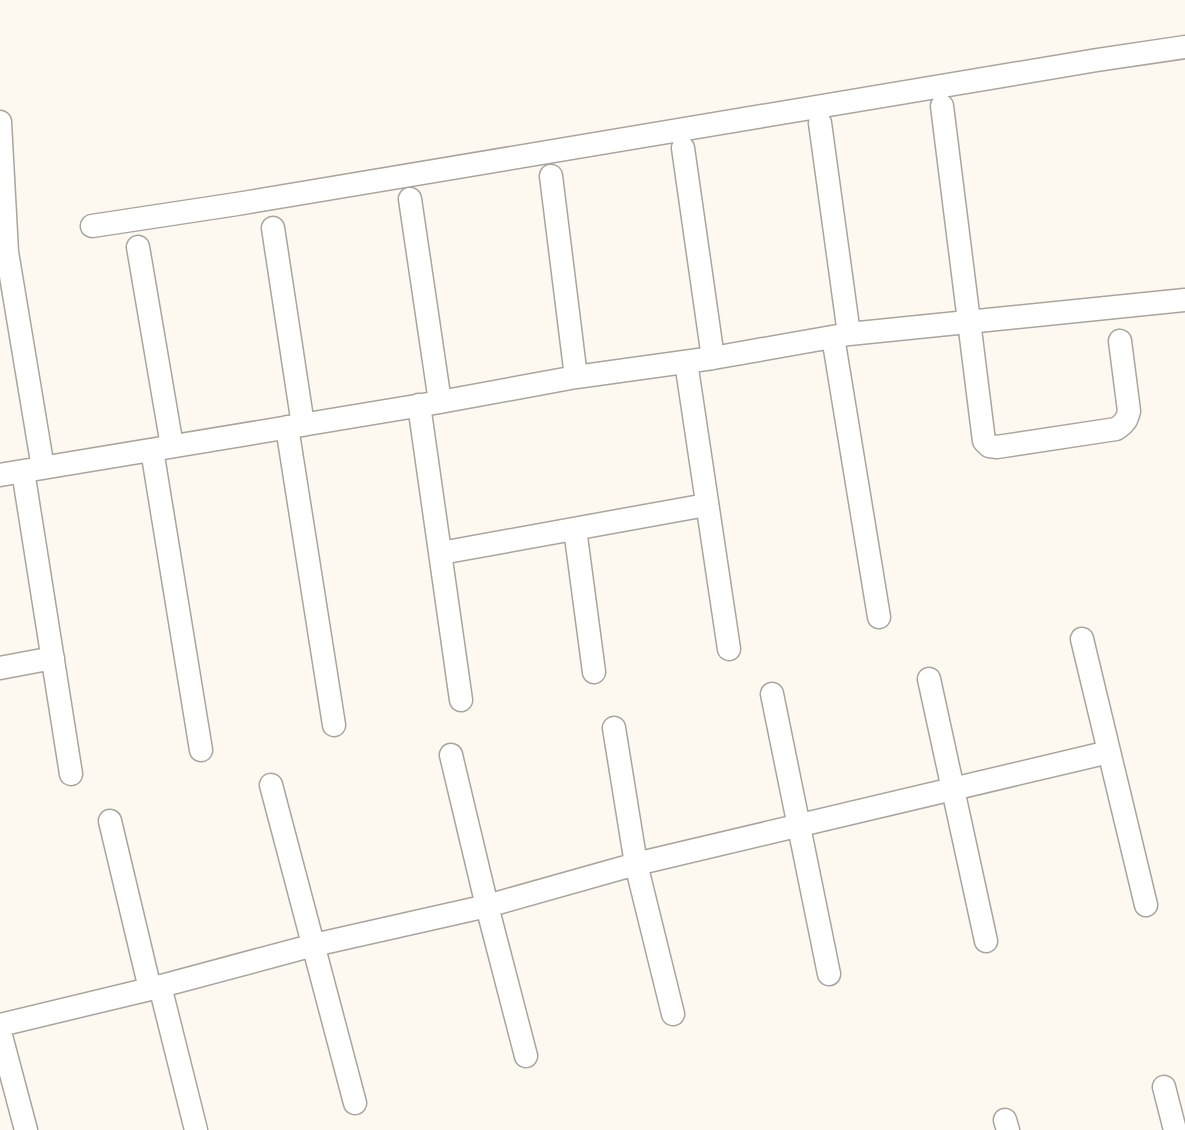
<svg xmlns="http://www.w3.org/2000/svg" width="1185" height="1130" font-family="'Space Grotesk',sans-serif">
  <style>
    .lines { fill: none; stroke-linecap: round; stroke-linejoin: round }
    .street-casing { stroke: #a9a59d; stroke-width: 25 }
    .street { stroke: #fff; stroke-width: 22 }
  </style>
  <rect width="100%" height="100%" fill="#fef9f0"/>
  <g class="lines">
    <defs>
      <path id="street" d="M942,106L984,441L989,446L997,447L1116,429C1124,424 1127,420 1129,411L1120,341
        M0,122L7,252L43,468
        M820,123L849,334
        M683,148L713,358
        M551,176L576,377
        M410,199L440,402
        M92,226L237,204L1097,60L1185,47
        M273,228L303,425
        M138,247L172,446
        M833,337L879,617
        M686,362L729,649
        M419,405L461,700
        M287,427L334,725
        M152,450L201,750
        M23,471L71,774
        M0,475L440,402L576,377L713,358L849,334L1185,300
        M575,529L594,672
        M441,553L706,505
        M1082,639L1146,905
        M0,668L53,658
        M929,679L986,941
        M772,694L829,974
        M614,728L636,864L673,1014
        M451,755L487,906L526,1056
        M271,785L355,1103
        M110,821L150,989
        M160,986L196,1130
        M0,1025L150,989L314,945L487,906L636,864L1109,752
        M0,1032L26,1130
        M1164,1087L1175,1130
        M1005,1120L1008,1130"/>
    </defs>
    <use href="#street" class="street-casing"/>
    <use href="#street" class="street"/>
  </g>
</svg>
